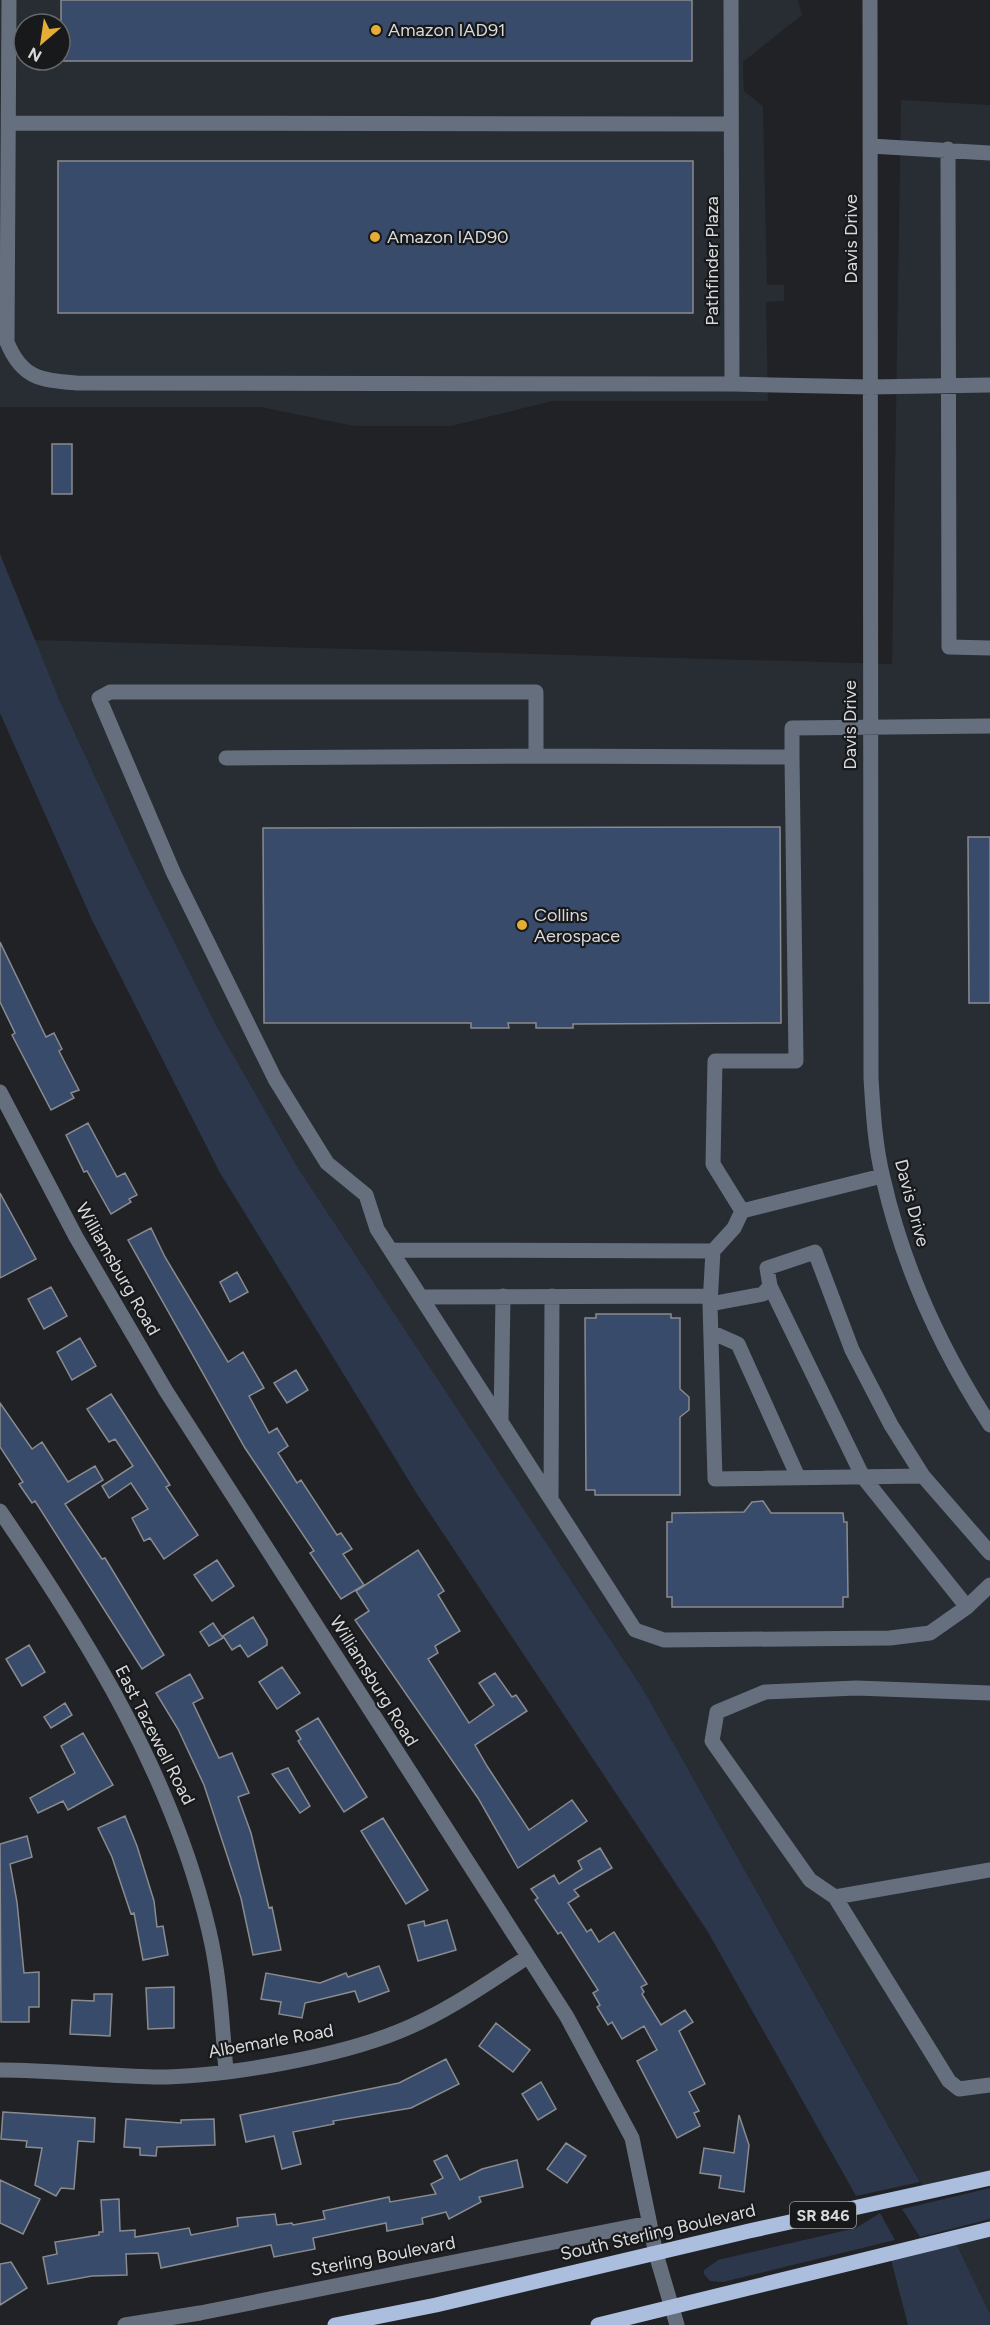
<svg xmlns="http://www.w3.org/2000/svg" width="990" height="2325" font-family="Figtree,sans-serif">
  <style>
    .built { fill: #282c33; fill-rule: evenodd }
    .green { fill: #2c374b }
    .building { fill: #394b6b; stroke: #898b8f; stroke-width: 1.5 }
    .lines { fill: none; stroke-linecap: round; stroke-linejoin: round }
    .minor { stroke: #666f7e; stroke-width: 15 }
    .major { stroke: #acbedd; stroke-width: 15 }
    .poi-dot { fill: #e6ad36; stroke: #17191b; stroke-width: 2 }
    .labels { text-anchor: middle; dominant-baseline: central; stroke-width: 4.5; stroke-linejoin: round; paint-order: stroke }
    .shield { fill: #17191b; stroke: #9e9fa1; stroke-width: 1.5 }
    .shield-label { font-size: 16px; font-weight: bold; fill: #d8d9db }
    .poi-label { font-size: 18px; fill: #d8d9db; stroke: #17191b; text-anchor: start }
    .street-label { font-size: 18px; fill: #d8d9db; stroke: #17191b }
  </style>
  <rect width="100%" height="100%" fill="#202225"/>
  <path class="built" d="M0,0H798L802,15L743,62L744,91L763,106L767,285H784V301L766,302L768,401H552L451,426H354L260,407H0ZM24,24H60V60H24Z
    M901,100L990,105V2178L926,2192L643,1689L298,1168L216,1025L137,867L59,699L34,640L892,664Z
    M990,2229V2314L953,2237Z"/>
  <path class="green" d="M0,554L59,699L137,867L216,1025L298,1168L643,1689L920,2182L856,2196L708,1932L417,1494L219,1171L92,920L0,713Z
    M990,2188V2219L920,2237L902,2209Z
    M880,2213L895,2240L723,2282L710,2281L704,2274V2270L718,2260L856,2228Z
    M953,2237L990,2314V2325H908L889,2252Z"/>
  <path class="building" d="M61,0H692V61H61Z
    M58,161H693V313H58Z
    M52,444H72V494H52Z
    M780,827L781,1023L573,1024V1028H536V1023H508L509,1028H471V1023H264L263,828Z
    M968,837H990V1003H969Z
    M0,942L46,1037L54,1033L62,1049L59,1051L79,1090L71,1093L74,1098L51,1110L12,1035L15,1033L0,1002Z
    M88,1123L117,1177L125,1173L137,1195L129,1199L131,1202L111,1214L87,1171L84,1172L66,1135Z
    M0,1193L36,1259L0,1278Z
    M151,1228L165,1257L228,1362L243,1352L264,1388L249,1396L269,1433L277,1428L288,1446L278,1453L297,1483L301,1480L337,1535L341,1533L352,1549L343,1554L364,1585L341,1599L310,1553L314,1551L245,1448L128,1240Z
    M237,1272L248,1292L230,1302L220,1282Z
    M51,1287L67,1316L44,1329L28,1299Z
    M596,1314H671V1318H680V1389L689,1397V1410L680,1417V1495H595V1490H586L585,1318H596Z
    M80,1338L96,1366L72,1380L57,1352Z
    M296,1370L308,1390L287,1403L274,1383Z
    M111,1394L170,1485L166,1487L198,1535L164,1559L150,1538L144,1541L132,1518L148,1509L131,1483L109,1498L102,1486L133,1466L115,1439L109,1442L87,1409Z
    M0,1403L32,1449L42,1442L68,1482L95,1466L103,1480L65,1504L102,1559L105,1558L164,1655L142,1669L35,1501L32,1503L19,1484L23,1482L0,1447Z
    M763,1501L771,1513H843L844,1522H847L848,1597H843V1607H672V1597H667V1522H672V1513L744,1512L752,1502Z
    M418,1550L444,1591L438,1595L460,1631L435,1646L438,1653L428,1659L469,1723L494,1705L479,1683L495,1673L512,1697L516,1695L527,1711L475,1745L487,1766L529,1830L572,1800L587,1821L518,1868L478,1798L355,1620L369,1611L356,1591Z
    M217,1560L234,1586L212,1601L194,1575Z
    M253,1617L267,1640V1645L248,1657L240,1645L232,1650L223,1636Z
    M213,1623L223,1638L209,1646L200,1632Z
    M29,1645L45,1672L22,1686L6,1659Z
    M282,1667L300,1693L277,1709L259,1682Z
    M190,1674L203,1698L193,1703L219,1758L232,1753L249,1793L238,1797L251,1833L269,1908L272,1907L281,1950L253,1955L241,1898L204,1785L178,1729L156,1693Z
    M65,1703L72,1715L51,1728L44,1717Z
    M318,1718L367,1797L344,1812L298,1741L301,1739L296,1731Z
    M83,1733L113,1785L68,1810L63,1801L38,1813L30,1798L75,1773L61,1746Z
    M288,1768L310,1806L300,1813L272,1774Z
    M125,1816L137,1846L154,1901L157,1927L163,1926L168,1955L143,1960L134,1913L131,1914L112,1857L98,1828Z
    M383,1818L428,1890L406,1904L361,1831Z
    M27,1836L32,1857L10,1864L17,1902L24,1973L39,1972V2007H29V2022H1L0,1844Z
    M600,1848L612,1868L574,1890L579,1896L568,1903L587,1932L591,1929L599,1942L614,1932L647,1984L641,1987L644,1992L642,1994L661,2025L685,2010L693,2022L679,2031L705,2084L689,2092L699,2111L694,2113L700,2126L677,2138L637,2061L657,2050L644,2026L622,2039L612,2022L608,2025L597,2007L600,2005L593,1993L598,1990L561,1932L558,1934L535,1900L538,1898L531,1889L554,1875L559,1884L582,1869L578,1861Z
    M447,1920L456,1950L418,1961L408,1925L424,1921L425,1926Z
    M379,1966L389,1991L359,2002L355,1991L305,2003L302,2018L279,2014L281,2002L261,1999L266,1973L320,1983L346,1973L348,1977Z
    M174,1987V2028L148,2029L146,1988Z
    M94,1994H112L110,2036L70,2034L72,2000L94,2001Z
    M496,2023L530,2050L513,2072L479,2046Z
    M446,2059L459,2084L411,2108L333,2121L334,2124L293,2132L301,2164L282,2169L274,2136L246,2142L240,2115L399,2083Z
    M541,2082L556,2109L538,2120L522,2094Z
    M3,2112L95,2118L94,2142L78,2141L74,2189L61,2188L56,2196L35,2185L42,2148L26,2147L27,2141L1,2139Z
    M739,2115L749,2145L744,2192L719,2188L721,2176L700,2173L704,2148L734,2153Z
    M126,2119L181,2123V2120L214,2119L215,2145L157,2147L156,2156L140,2155V2148L124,2147Z
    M566,2143L586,2156L567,2183L547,2169Z
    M447,2155L460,2180L482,2169L517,2160L523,2187L479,2197L481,2202L449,2219L446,2212L422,2218L423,2224L387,2231L386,2223L313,2238L315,2249L274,2257L271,2245L161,2268L158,2253L126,2254L127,2275L92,2276L48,2284L43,2257L57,2254L55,2242L99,2235V2232H103L101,2200L119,2199L120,2231L135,2230V2237L189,2228L191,2235L238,2226L237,2218L275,2214L277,2225L292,2223L293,2225L325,2219L323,2211L389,2197L390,2202L436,2194L431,2184L443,2178L434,2161Z
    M0,2180L40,2199L23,2234L0,2223Z
    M11,2262L27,2288L0,2305V2264Z"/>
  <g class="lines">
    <path class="minor" d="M9,0L7,342C22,379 41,380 77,383L732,384
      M731,0L732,384L870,387L990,385
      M870,0L871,1078C873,1111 875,1146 883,1178C903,1267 940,1348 990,1425
      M9,123L731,124
      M870,146L990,153
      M948,149L949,647L990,648
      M990,726L792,728V757L536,756V692H110L99,698L174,874L275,1079L327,1163L366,1195L377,1229L635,1630L664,1640L890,1638L930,1633L967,1607L990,1585
      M226,758L536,756
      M0,1092L76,1237L166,1391L567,2017L632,2138L656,2254L677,2325
      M882,1176L742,1211L734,1228L713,1251L710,1304L763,1294L770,1286L767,1268L815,1252L852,1350L891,1425L923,1476L990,1553
      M742,1211L713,1164L715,1061H796L792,757
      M391,1250L713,1251
      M770,1286L863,1477L967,1607
      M421,1297L711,1296
      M710,1304L715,1479L923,1476
      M711,1332L738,1344L798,1477
      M501,1420L503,1296
      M551,1499L552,1296
      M0,1511C89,1641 173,1777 209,1931C220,1977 222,2024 226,2071
      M990,1870L835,1897L949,2081L959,2089L990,2085
      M835,1897L810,1880L712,1741L717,1712L765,1692L856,1688L990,1693
      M0,2070C52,2070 103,2076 155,2077C223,2077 337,2057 400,2031C445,2013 486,1984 526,1958
      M125,2325L200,2313L649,2223"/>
    <path class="major" d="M335,2325L436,2305L749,2231L990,2178
      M598,2325L990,2229"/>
  </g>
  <g class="poi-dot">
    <circle cx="376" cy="30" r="6"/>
    <circle cx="375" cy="237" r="6"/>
    <circle cx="522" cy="925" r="6"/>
  </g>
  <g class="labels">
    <rect class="shield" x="790" y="2202" width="66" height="26" rx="4.5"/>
    <g class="shield-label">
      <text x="823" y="2215">SR 846</text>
    </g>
    <g class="poi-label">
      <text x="388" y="30">Amazon IAD91</text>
      <text x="387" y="237">Amazon IAD90</text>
      <text x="534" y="915">Collins<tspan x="534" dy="21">Aerospace</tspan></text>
    </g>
    <g class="street-label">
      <text transform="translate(851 239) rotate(-90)">Davis Drive</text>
      <text transform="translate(712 261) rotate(-90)">Pathfinder Plaza</text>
      <text transform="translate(850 725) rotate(-90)">Davis Drive</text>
      <text transform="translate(912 1203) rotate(75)">Davis Drive</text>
      <text transform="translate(118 1269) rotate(60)">Williamsburg Road</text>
      <text transform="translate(374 1681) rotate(58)">Williamsburg Road</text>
      <text transform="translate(155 1735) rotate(63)">East Tazewell Road</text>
      <text transform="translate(271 2041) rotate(-10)">Albemarle Road</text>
      <text transform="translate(658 2232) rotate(-13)">South Sterling Boulevard</text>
      <text transform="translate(383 2256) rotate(-11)">Sterling Boulevard</text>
    </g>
  </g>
  <g transform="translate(42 42) rotate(209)"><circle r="28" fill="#17191b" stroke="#646668" stroke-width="1.5"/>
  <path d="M0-4.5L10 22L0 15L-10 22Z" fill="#e6ad36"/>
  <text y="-9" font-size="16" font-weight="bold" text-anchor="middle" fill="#d8d9db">N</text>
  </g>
</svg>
